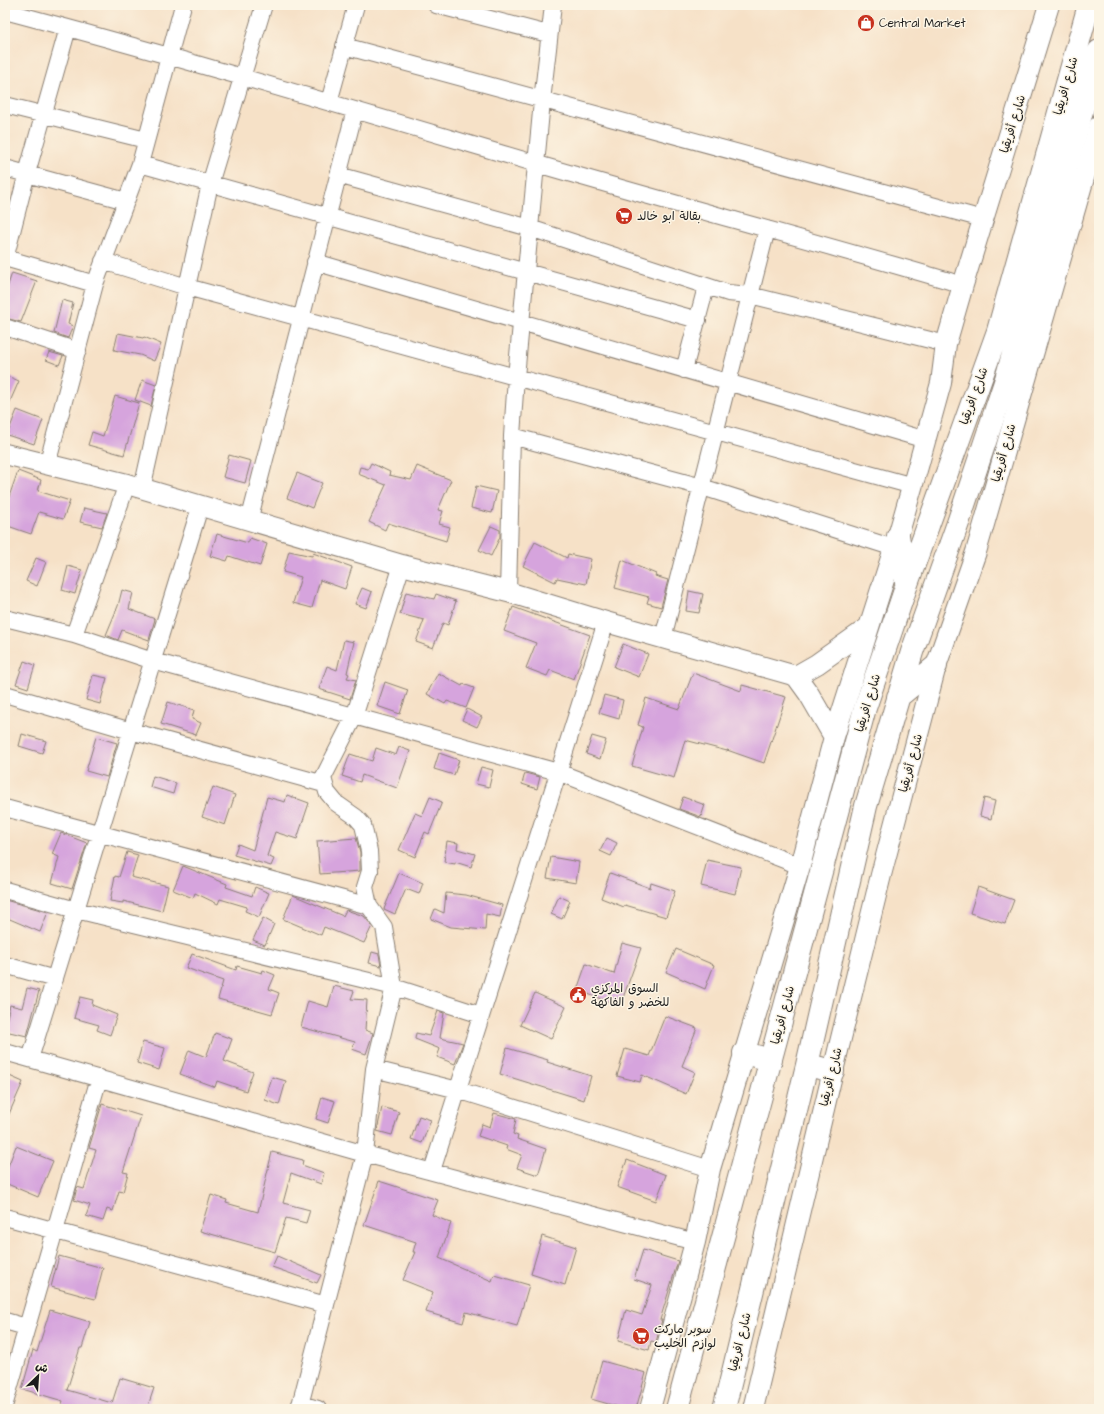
<svg xmlns="http://www.w3.org/2000/svg" width="1104" height="1414" font-family="'Architects Daughter','Playpen Sans Arabic',sans-serif">
  <style>
    .building { fill: #d6a4dd }
    .lines { fill: none; stroke-linecap: round; stroke-linejoin: round }
    .minor-casing { stroke: #897e72; stroke-width: 18 }
    .tertiary-casing { stroke: #897e72; stroke-width: 22 }
    .trunk-casing { stroke: #897e72; stroke-width: 24 }
    .minor { stroke: #fff; stroke-width: 16 }
    .tertiary { stroke: #fff; stroke-width: 20 }
    .trunk { stroke: #fff; stroke-width: 22 }
    .labels { text-anchor: middle; dominant-baseline: central; stroke-width: 3; stroke-linejoin: round; paint-order: stroke }
    .poi-label { font-size: 12px; fill: #1c1c1c; stroke: #fcf5e5; text-anchor: start }
    .street-label { font-size: 12px; fill: #1c1c1c; stroke: #fcf5e5 }
  </style>
  <rect width="100%" height="100%" fill="#fcf5e5"/>
  <filter id="ink" filterUnits="userSpaceOnUse"><feTurbulence type="fractalNoise" baseFrequency=".025" numOctaves="2"/><feDisplacementMap in="SourceGraphic" scale="8" xChannelSelector="R" yChannelSelector="G"/><feConvolveMatrix kernelMatrix="1 2 1 2 8 2 1 2 1" color-interpolation-filters="sRGB"/></filter>
  <filter id="wash" filterUnits="userSpaceOnUse"><feTurbulence type="fractalNoise" baseFrequency=".012" numOctaves="4" result="noise"/><feDisplacementMap in="SourceGraphic" scale="16" xChannelSelector="R" yChannelSelector="G"/><feGaussianBlur stdDeviation="0.9" result="paint"/><feColorMatrix in="noise" values="0 0 0 0 0 0 0 0 0 0 0 0 0 0 0 0 0 1.4 0 .05"/><feComposite in="paint" operator="in"/></filter>
  <g filter="url(#wash)">
    <rect width="100%" height="100%" fill="#f6e1c7"/>
    <g id="blocks">
      <path class="building" d="M12,273L37,281L21,322L5,318V294Z
        M62,300L73,303L68,324L73,326L68,338L54,333Z
        M118,333L143,338L144,337L161,344L154,361L140,355L114,350Z
        M49,352L63,356L59,365L46,360Z
        M5,375L19,381L5,413Z
        M142,380L156,385L151,406L135,400Z
        M115,396L139,403L124,455L88,445L92,432L103,436Z
        M17,410L43,420L34,444L7,435Z
        M229,455L251,461L245,483L223,477Z
        M371,463L390,472L389,475L411,480L417,466L451,480L438,510L443,511L439,524L450,527L446,541L388,523L385,530L369,522L386,485L358,474L360,467L368,469Z
        M18,471L41,480L38,491L70,501L63,519L39,512L31,534L5,525V508Z
        M297,473L322,483L312,508L287,498Z
        M476,486L497,491L492,513L471,508Z
        M84,508L107,513L102,527L80,522Z
        M491,526L500,530V537L491,556L479,550Z
        M217,534L248,543L250,538L267,544L260,566L229,556L227,561L210,556Z
        M535,542L567,558L568,554L591,559L586,584L557,578L555,582L523,566Z
        M289,551L312,556L313,553L352,567L345,589L320,580L312,608L293,603L301,577L283,572Z
        M36,558L46,562L37,586L26,581Z
        M622,560L656,574L655,576L668,580L661,607L647,603L649,597L615,588Z
        M68,566L82,570L75,594L62,590Z
        M362,588L372,592L366,608L355,604Z
        M122,590L133,593L129,609L155,619L149,640L122,630L118,640L106,635L118,606Z
        M689,591L703,594L699,613L686,611Z
        M406,592L434,599L436,594L456,601L448,625L443,623L433,648L416,642L424,620L400,614Z
        M513,607L590,635L574,679L550,670L547,676L526,668L536,643L504,631Z
        M344,640L354,642L347,673L349,674L347,678L356,680L350,699L319,689L327,666L337,670Z
        M623,644L648,654L639,677L614,667Z
        M24,661L35,665L28,688L16,684Z
        M438,673L462,686L463,684L474,688L466,708L447,701L445,704L427,694Z
        M693,673L741,691L742,685L786,697L764,763L727,750V751L685,740L674,778L632,766L643,727L638,725L646,698L679,709Z
        M93,675L107,678L100,704L86,700Z
        M385,682L408,690L400,714L377,706Z
        M604,695L623,700L619,719L599,713Z
        M168,702L194,710L192,719L201,723L196,735L161,724Z
        M467,709L482,717L477,727L462,720Z
        M22,734L46,741L42,753L19,746Z
        M592,736L606,740L600,759L586,754Z
        M96,737L117,743L107,777L86,771Z
        M399,747L410,751L397,788L362,775L360,782L342,776L350,754L372,761L376,748L396,755Z
        M439,753L459,760L454,775L434,769Z
        M481,767L493,770L489,787L476,784Z
        M525,773L540,777L537,789L522,784Z
        M153,776L176,783L173,794L150,787Z
        M213,787L235,795L225,825L202,817Z
        M287,795L309,803L297,839L275,832L267,856L274,859L271,866L234,855L238,844L253,850L267,797L285,802Z
        M430,797L442,802L429,834L425,832L415,857L399,850L415,813L422,816Z
        M683,797L705,805L701,817L679,809Z
        M984,798L995,801L991,819L980,816Z
        M61,833L87,843L72,889L52,883L59,857L52,854Z
        M356,838L360,852V871L320,874L317,841Z
        M607,838L617,843L611,856L600,851Z
        M447,841L458,843L457,849L475,854L471,867L455,862V864L444,862Z
        M127,852L138,855L131,877L168,886L162,911L123,901V903L110,901L115,876L119,877Z
        M551,857L579,862L576,883L547,878Z
        M707,860L741,867L735,894L701,886Z
        M183,866L227,884L226,887L252,896L255,887L269,893L259,917L245,911L247,907L220,899L218,904L195,893L193,898L173,890Z
        M399,873L423,883L419,894L406,889L395,914L384,909Z
        M610,873L650,888L651,883L675,891L666,917L625,905L624,907L601,898Z
        M978,887L1014,900L1005,924L970,913Z
        M446,893L466,895L502,905L500,917L486,914L485,930L451,927L431,919L435,909L444,913Z
        M293,895L343,916L346,910L364,916L372,926L364,943L324,927L321,935L283,919Z
        M559,896L570,901L562,919L551,914Z
        M5,900L48,912L40,932L5,917Z
        M263,918L274,924L265,945L253,940Z
        M622,943L641,948L620,1006L577,990L586,964L614,974Z
        M676,949L714,965L705,989L666,972Z
        M372,952L379,954L381,966L369,963Z
        M192,954L236,970L237,966L262,973L263,970L275,975L269,989L279,993L272,1014L218,999L223,981L186,968Z
        M334,986L354,991L351,999L367,1000L365,1030L373,1033L366,1054L352,1049L355,1042L301,1027L308,1001L328,1007Z
        M27,988L39,991L27,1036L5,1031V1026L10,1005L22,1008Z
        M535,993L566,1007L551,1039L520,1025Z
        M80,997L93,1000L92,1005L117,1015L110,1035L97,1030L99,1025L74,1018Z
        M438,1011L444,1013L440,1038L463,1043L455,1064L437,1057L440,1049L415,1039L416,1033L429,1036Z
        M665,1016L697,1028L682,1066L695,1072L686,1094L642,1075L640,1082L617,1076L625,1049L649,1056Z
        M215,1033L232,1039L224,1061L253,1072L246,1091L217,1081L215,1087L180,1074L189,1050L206,1057Z
        M143,1042L165,1048L159,1070L137,1063Z
        M507,1048L548,1060L547,1062L591,1076L584,1100L500,1074Z
        M5,1074L23,1082L5,1123Z
        M272,1077L286,1081L279,1105L265,1100Z
        M322,1097L335,1101L328,1123L316,1119Z
        M102,1104L141,1116L123,1172L128,1173L123,1192L119,1191L113,1211L107,1209L103,1221L86,1216L90,1205L74,1200L77,1187L84,1189L96,1150L89,1148Z
        M382,1107L399,1112L392,1135L377,1131Z
        M494,1113L516,1119L513,1134L518,1136L517,1139L546,1149L538,1175L517,1168L522,1155L506,1149L507,1146L478,1136L482,1124L490,1127Z
        M419,1116L431,1120L422,1143L411,1139Z
        M16,1146L53,1161L38,1197L5,1183V1174Z
        M272,1152L303,1160L302,1165L324,1173L321,1184L291,1173L283,1203L310,1210L306,1223L286,1218L275,1252L200,1231L211,1195L227,1200L226,1203L258,1212Z
        M627,1160L666,1175L656,1201L617,1187Z
        M379,1181L438,1200L432,1215L451,1223L439,1258L492,1281L494,1275L529,1285L517,1326L466,1312L463,1323L426,1312L433,1292L403,1280L415,1252H413L416,1242L364,1225Z
        M542,1236L576,1247L565,1285L531,1274Z
        M643,1250L678,1261L660,1320H662L656,1342L651,1341L649,1350L618,1341L626,1310L642,1315L652,1285L634,1279Z
        M59,1256L103,1268L95,1299L51,1287Z
        M277,1256L321,1275L317,1283L272,1267Z
        M50,1310L90,1322L82,1348H80L67,1390L112,1403L120,1378L154,1388L147,1409H60L63,1401L22,1389L33,1350L37,1352Z
        M602,1361L646,1373L636,1409H626L591,1399Z"/>
    </g>
  </g>
  <g filter="url(#ink)">
    <use href="#blocks" fill-opacity="0" stroke="#897e72" stroke-width="1"/>
    <g class="lines">
      <defs>
        <path id="minor" d="M436,5L548,34
          M5,11C182,58 358,111 534,163C677,205 821,243 963,285
          M344,46L983,219
          M329,102L356,5
          M5,105L146,140
          M140,164L698,320
          M5,168L126,201
          M338,175L530,228L728,293L750,295L946,344
          M5,258L95,284
          M5,259L27,173L68,28
          M103,261L187,287L913,486
          M315,262L926,440
          M5,327L78,351
          M684,370L706,287
          M512,436L702,487L894,548
          M47,465L95,284L140,164L183,5
          M142,489L210,184L264,5
          M249,521L355,110
          M508,592L512,436L516,377L542,101L553,5
          M5,618L74,635L153,661L558,772L800,866
          M74,635L127,484
          M663,638L767,229
          M5,694L131,731L324,784
          M5,808L369,906
          M5,890L76,910L394,987L481,1015
          M5,965L55,979
          M5,1052L365,1154L695,1242
          M30,1059L200,507
          M374,1069L458,1090L710,1169
          M432,1171L606,622
          M5,1217L326,1305
          M5,1321L26,1327
          M5,1403L99,1078
          M300,1404L318,1409
          M299,1409L365,1154L374,1069L394,987L384,927L369,906L365,887L370,871L369,851L363,825L356,817L336,803L327,792L323,778L354,717L402,565"/>
        <path id="tertiary" d="M5,454L127,484L402,565L508,592L606,622L796,676L809,694L834,737
          M796,676L817,664L869,627
          M650,1409L695,1242L710,1169L800,866L834,737L898,536L919,463L941,383L946,344L963,285L1049,5
          M753,1409L833,1071L881,875L936,666L976,552L1099,126"/>
        <path id="trunk" d="M898,536L906,582
          M898,697L936,666
          M744,1053L771,1060
          M807,1065L833,1071
          M677,1409L865,708L907,584L998,331L1089,5
          M724,1409L807,1065L866,806L912,652L958,523L1006,379L1099,51"/>
      </defs>
      <use href="#minor" class="minor-casing"/>
      <use href="#tertiary" class="tertiary-casing"/>
      <use href="#trunk" class="trunk-casing"/>
      <use href="#minor" class="minor"/>
      <use href="#tertiary" class="tertiary"/>
      <use href="#trunk" class="trunk"/>
    </g>
  </g>
  <defs>
    <symbol id="shop-disc" viewBox="-11 -11 22 22"><circle r="9.5" fill="#c8321e" stroke="#fcf5e5"/><path d="M-5-2.5h2.3a2.7 3.5 0 0 1 5.4 0H5L5.5 6h-11ZM-1.5-2.5h3a1.5 2.3 0 0 0-3 0Z" fill="#fff"/></symbol>
    <symbol id="supermarket-disc" viewBox="-11 -11 22 22"><circle r="9.5" fill="#c8321e" stroke="#fcf5e5"/><path d="M-6-5.5h2.5l.6 2H6L4.5 2H-2.5L-4.4-4H-6ZM-1.5 3.2a1.3 1.3 0 1 0 .1 0ZM3 3.2a1.3 1.3 0 1 0 .1 0Z" fill="#fff"/></symbol>
    <symbol id="civic-disc" viewBox="-11 -11 22 22"><circle r="9.5" fill="#c8321e" stroke="#fcf5e5"/><path d="M-.6-6.5H3V-4.5H.6V-3L4-1V1h2V6H-6V1h2V-1L-.6-3ZM-1.2 2.5V6h2.4V2.5Z" fill="#fff"/></symbol>
  </defs>
  <g fill-rule="evenodd">
    <use href="#shop-disc" x="856" y="13" width="20" height="20"/>
    <use href="#supermarket-disc" x="614" y="206" width="20" height="20"/>
    <use href="#civic-disc" x="568" y="985" width="20" height="20"/>
    <use href="#supermarket-disc" x="631" y="1326" width="20" height="20"/>
  </g>
  <g class="labels">
    <g class="poi-label">
      <text x="879" y="23">Central Market</text>
      <text x="637" y="216">بقالة ابو خالد</text>
      <text x="591" y="988">السوق المركزي<tspan x="591" dy="14">للخضر و الفاكهة</tspan></text>
      <text x="654" y="1329">سوبر ماركت<tspan x="654" dy="14">لوازم الخليب</tspan></text>
    </g>
    <g class="street-label">
      <text transform="translate(1066 86) rotate(-74)">شارع افريقيا</text>
      <text transform="translate(1013 124) rotate(-73)">شارع أفريقيا</text>
      <text transform="translate(974 396) rotate(-70)">شارع افريقيا</text>
      <text transform="translate(1004 453) rotate(-74)">شارع أفريقيا</text>
      <text transform="translate(868 703) rotate(-73)">شارع افريقيا</text>
      <text transform="translate(911 763) rotate(-75)">شارع أفريقيا</text>
      <text transform="translate(783 1015) rotate(-75)">شارع افريقيا</text>
      <text transform="translate(831 1077) rotate(-76)">شارع أفريقيا</text>
      <text transform="translate(740 1342) rotate(-76)">شارع افريقيا</text>
    </g>
  </g>
  <rect width="1104" height="1414" fill="none" stroke="#fcf5e5" stroke-width="20"/>
  <g transform="translate(38 1376) rotate(25)" stroke="#fcf5e5" stroke-width="3" paint-order="stroke">
  <path d="M0-3L7 15L0 10L-7 15Z" fill="#1c1c1c"/>
  <text y="-6" font-size="11" font-weight="bold" text-anchor="middle" fill="#1c1c1c">ش</text>
  </g>
</svg>
